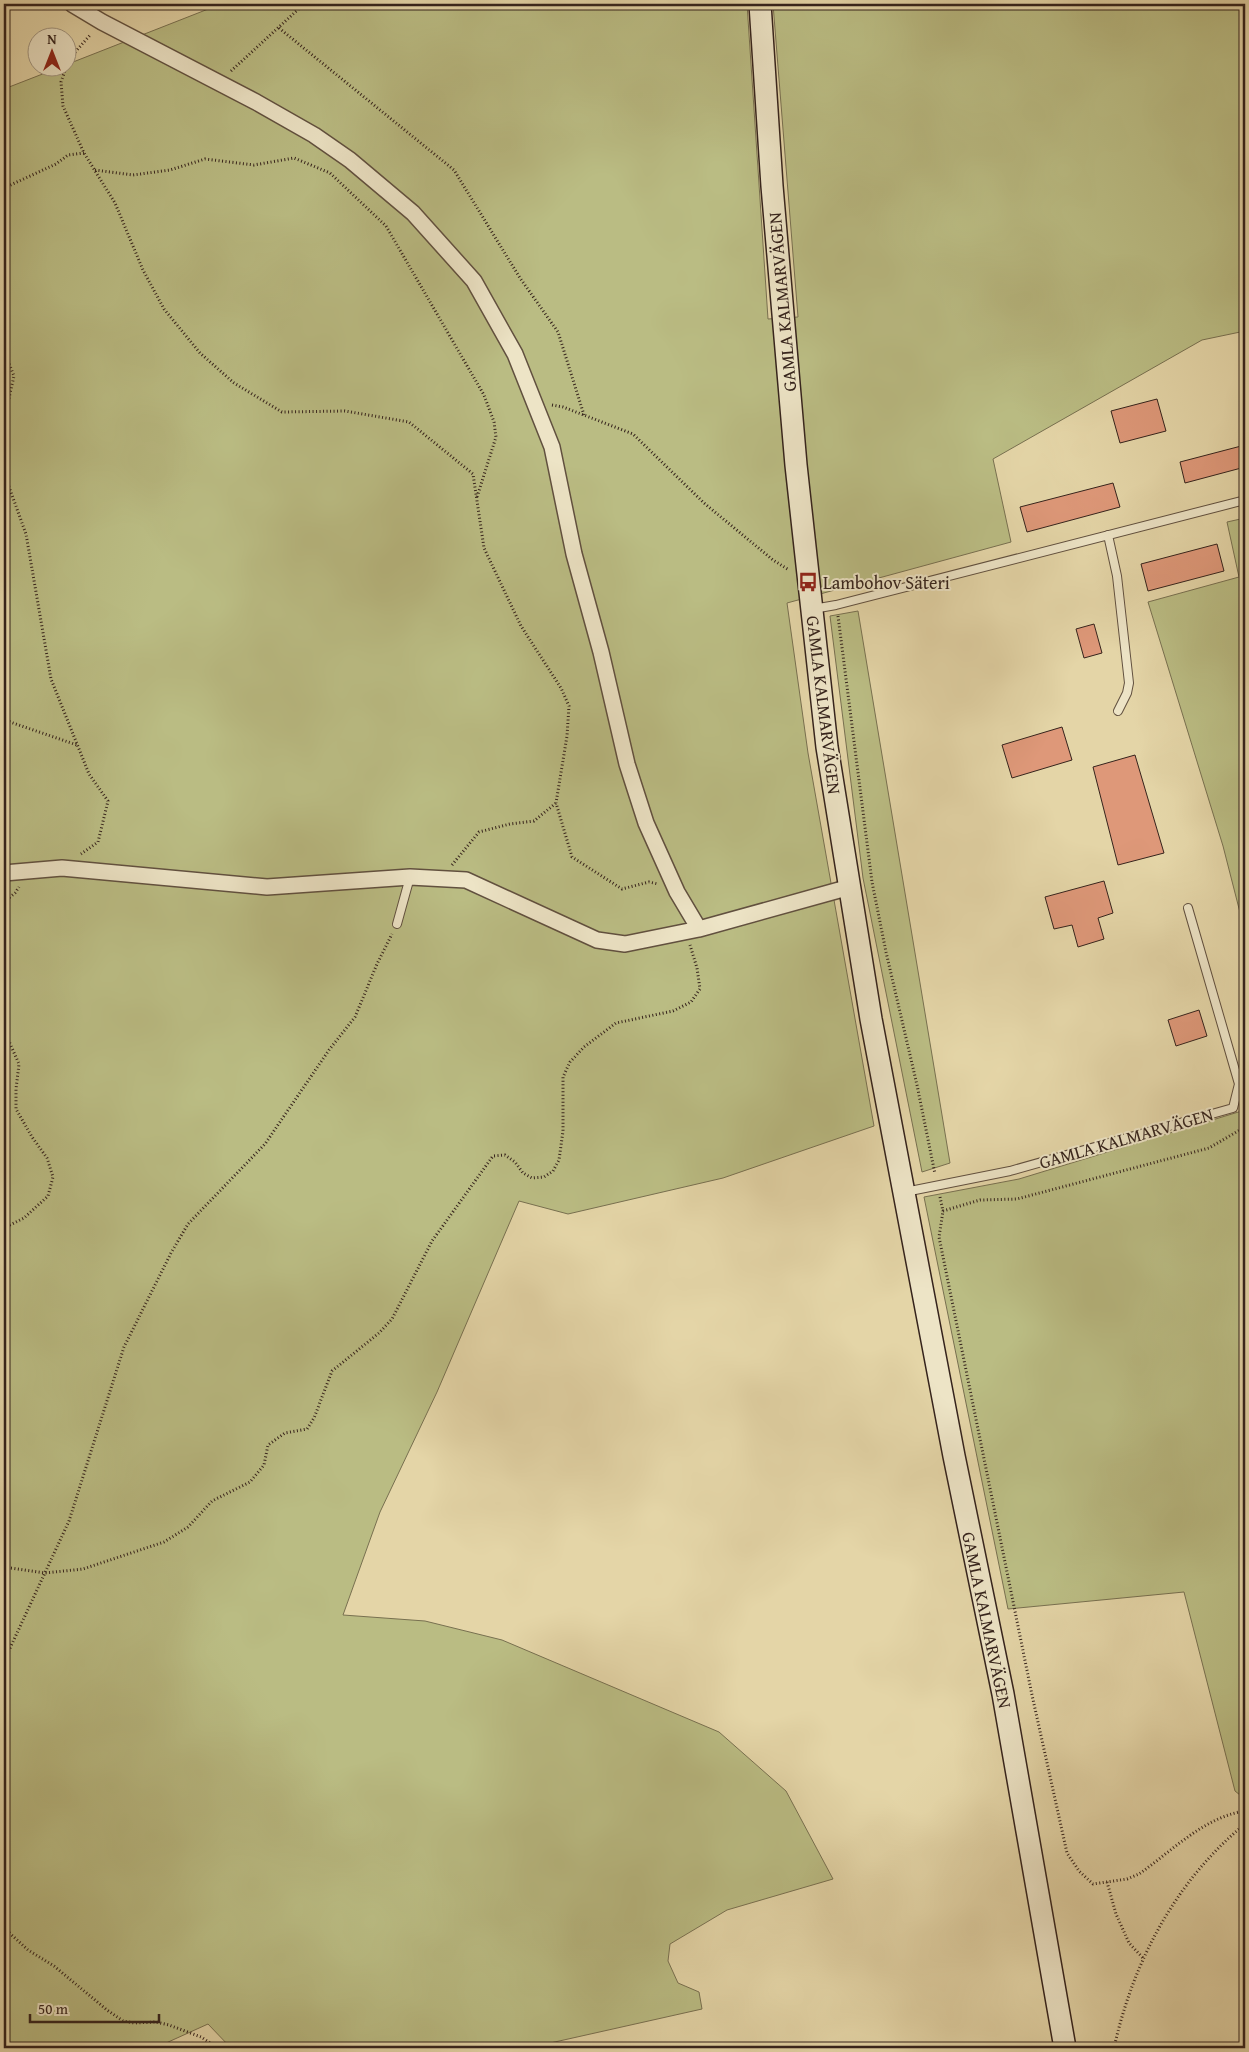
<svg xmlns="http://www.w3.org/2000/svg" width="1249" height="2052" font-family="'Gentium Book Plus',serif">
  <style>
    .green { fill: #babc83; stroke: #787050 }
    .building { fill: #de9879; stroke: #35231c }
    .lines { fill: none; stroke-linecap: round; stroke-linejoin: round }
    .lane-casing { stroke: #61503f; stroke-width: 10 }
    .street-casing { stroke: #61503f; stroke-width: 18 }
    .secondary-casing { stroke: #35231c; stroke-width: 24 }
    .path { stroke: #35231c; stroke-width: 3; stroke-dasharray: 1 2.5; stroke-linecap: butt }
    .lane { stroke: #ede4c6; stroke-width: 8 }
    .street { stroke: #ede4c6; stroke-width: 15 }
    .secondary { stroke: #ede4c6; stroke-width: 21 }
    .labels { text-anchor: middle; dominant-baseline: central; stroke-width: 4; stroke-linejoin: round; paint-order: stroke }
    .street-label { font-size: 18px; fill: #35231c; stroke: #ede4c6 }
    .poi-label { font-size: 18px; fill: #35231c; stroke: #ede4c6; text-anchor: start }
  </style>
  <rect width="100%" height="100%" fill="#e4d5a7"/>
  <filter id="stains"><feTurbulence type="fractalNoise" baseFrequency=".004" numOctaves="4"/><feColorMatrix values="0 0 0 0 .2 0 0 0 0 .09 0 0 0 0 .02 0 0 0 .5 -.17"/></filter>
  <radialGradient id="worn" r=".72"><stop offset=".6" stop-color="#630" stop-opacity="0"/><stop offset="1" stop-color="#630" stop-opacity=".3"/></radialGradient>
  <path class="green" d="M221,4H747L768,319L798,317L773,4H1245V331L1202,340L993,459L1011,542L787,603L808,753L874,1126L723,1178L568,1214L519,1201L437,1392L380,1512L343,1615L425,1621L502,1640L719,1732L786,1791L833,1879L727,1910L670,1944L668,1961L678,1983L699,1992L702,2009L528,2048H231L208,2024L155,2048H4V89L58,68H68V64Z
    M1245,518V932L1223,846L1148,602L1239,577L1227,522Z
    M858,611L950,1163L922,1172L863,878L830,616Z
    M1245,1110V1799L1235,1791L1184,1592L1008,1609L924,1197L1019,1179Z"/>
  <path class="building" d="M1157,399L1166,431L1120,443L1111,411Z
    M1245,445V467L1185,483L1180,462Z
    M1113,483L1120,507L1027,532L1020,507Z
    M1217,544L1224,571L1148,591L1141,564Z
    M1094,624L1102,653L1084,658L1076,629Z
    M1062,727L1072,760L1012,778L1002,745Z
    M1135,755L1164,853L1118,865L1093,767Z
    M1104,881L1113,913L1098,918L1104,939L1078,947L1072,925L1054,929L1045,897Z
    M1199,1010L1207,1036L1176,1046L1168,1020Z"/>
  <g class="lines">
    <defs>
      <path id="lane" d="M1108,535L1117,576L1129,683L1127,693L1118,711
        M813,609L836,605L1245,500
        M397,924L410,877
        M905,1192L1010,1171L1233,1108L1239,1084L1188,908"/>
      <path id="street" d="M72,4L102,22L256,102L314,135L350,160L413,213L474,281L515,354L552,447L574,554L601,652L627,764L646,823L677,892L699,929L850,887
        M4,873L62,868L267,887L410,877L466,880L597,940L625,944L699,929"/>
      <path id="secondary" d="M760,4L772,186L796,465L827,747L871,1019L954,1456L1003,1694L1065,2048"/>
    </defs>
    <use href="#lane" class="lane-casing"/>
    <use href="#street" class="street-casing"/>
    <use href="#secondary" class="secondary-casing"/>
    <path class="path" d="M279,28L454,170L520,278L558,332L584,415
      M68,64L70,58L91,34
      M66,68L61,82L63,106L84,153L115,203L143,270L164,309L200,353L234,383L282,412L345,411L409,422L473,474L484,548L521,626L561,688L569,706L567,736L556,803L572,857L622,889L649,882L658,884
      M231,71L304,4
      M95,170L133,175L170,170L205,159L254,165L294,158L330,173L386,226L484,395L494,422L496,437L477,497
      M4,188L56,164L68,155L84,153
      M4,351L14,376L4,420
      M552,405L563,407L633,434L704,503L773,560L789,570
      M4,473L26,534L51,679L89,774L108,801L98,842L81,854
      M838,616L872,882L886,952L917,1085L935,1174
      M4,717L10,722L77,745
      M452,865L479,832L510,824L534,821L556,803
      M4,902L15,893L19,887
      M4,1030L19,1064L16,1089V1109L32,1137L47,1158L53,1177L48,1196L24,1218L4,1228
      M1245,1127L1209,1148L1017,1199L980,1200L943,1211L939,1237L1032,1695L1067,1853L1079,1871L1093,1884L1127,1879L1139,1874C1172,1851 1204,1817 1245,1811
      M940,1197L943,1211
      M4,1567L45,1573L83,1569L164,1542L188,1527L212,1501L250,1482L264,1465L268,1445L285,1433L307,1429L314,1418L332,1371L379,1333L392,1319L432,1241L493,1156L505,1155L515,1162L523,1173L532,1178L544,1177L553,1171L559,1160L563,1131V1077L570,1062L584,1047L616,1023L673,1011L691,1002L700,989L697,968L690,945
      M4,1661L69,1521L124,1347L171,1253L188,1224L265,1144L329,1050L355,1017L377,964L392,934
      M1107,1882L1116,1914L1129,1943L1143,1958
      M4,1928L28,1950L54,1966L107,2010L123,2021L134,2023L156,2022L169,2025L201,2037L218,2048
      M1114,2048C1133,1962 1176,1880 1245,1824"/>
    <use href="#lane" class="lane"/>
    <use href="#street" class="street"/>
    <use href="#secondary" class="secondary"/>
  </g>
  <defs>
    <symbol id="bus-bare" viewBox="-9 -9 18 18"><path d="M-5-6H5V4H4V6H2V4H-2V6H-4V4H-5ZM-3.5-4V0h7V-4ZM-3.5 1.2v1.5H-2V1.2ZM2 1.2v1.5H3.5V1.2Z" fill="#8f2418" stroke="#ede4c6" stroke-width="2.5" paint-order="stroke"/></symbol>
  </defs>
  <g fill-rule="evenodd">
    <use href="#bus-bare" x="794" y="568" width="28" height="28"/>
  </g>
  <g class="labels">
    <g class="street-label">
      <text transform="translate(782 302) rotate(-95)">GAMLA KALMARVÄGEN</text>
      <text transform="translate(824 705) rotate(83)">GAMLA KALMARVÄGEN</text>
      <text transform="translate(1126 1138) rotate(-16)">GAMLA KALMARVÄGEN</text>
      <text transform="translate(987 1620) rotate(78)">GAMLA KALMARVÄGEN</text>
    </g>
    <g class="poi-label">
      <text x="823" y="582">Lambohov Säteri</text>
    </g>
  </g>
  <rect width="1249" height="2052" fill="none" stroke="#e4d5a7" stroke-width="20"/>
  <rect x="5" y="5" width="1239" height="2042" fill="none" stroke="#35231c" stroke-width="2.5"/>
  <rect x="10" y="10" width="1229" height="2032" fill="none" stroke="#35231c"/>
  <g transform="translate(52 52)"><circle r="24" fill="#ede4c6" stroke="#a39782"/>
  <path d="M0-4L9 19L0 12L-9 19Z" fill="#8f2418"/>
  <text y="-8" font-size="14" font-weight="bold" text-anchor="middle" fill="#35231c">N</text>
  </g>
  <path d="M30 2014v8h129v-8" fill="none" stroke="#35231c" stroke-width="2.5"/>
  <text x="38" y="2014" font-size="15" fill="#35231c" stroke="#ede4c6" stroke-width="4" paint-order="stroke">50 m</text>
  <rect width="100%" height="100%" filter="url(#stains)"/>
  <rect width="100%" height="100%" fill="url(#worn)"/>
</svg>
